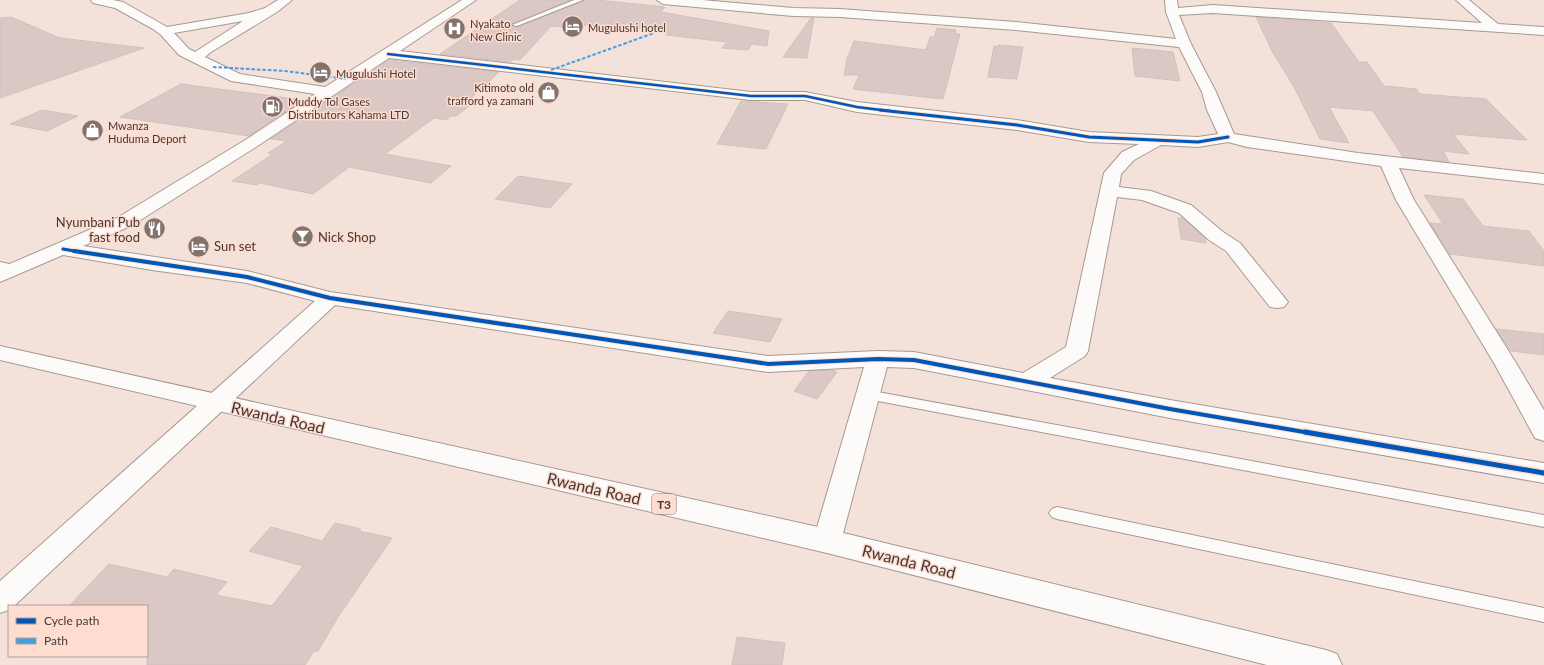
<svg xmlns="http://www.w3.org/2000/svg" width="1544" height="665" font-family="Lato,sans-serif">
  <style>
    .building { fill: #dbc8c4; stroke: #d0c1bd }
    .lines { fill: none; stroke-linecap: round; stroke-linejoin: round }
    .service-casing { stroke: #a69993; stroke-width: 2 }
    .minor-casing { stroke: #a69993; stroke-width: 2 }
    .trunk-casing { stroke: #a69993; stroke-width: 2 }
    .service { fill: #fdfbf9; fill-rule: evenodd }
    .minor { fill: #fdfbf9; fill-rule: evenodd }
    .trunk { fill: #fdfbf9; fill-rule: evenodd }
    .quiet { stroke: #409ee2; stroke-width: 2; stroke-dasharray: 3.5 2; stroke-linecap: butt }
    .cycleway-far3-casing { stroke: #feddd0; stroke-width: 4 }
    .cycleway-far2-casing { stroke: #feddd0; stroke-width: 5 }
    .cycleway-far1-casing { stroke: #feddd0; stroke-width: 6 }
    .cycleway-casing { stroke: #feddd0; stroke-width: 8 }
    .cycleway-far3 { stroke: #0057b8; stroke-width: 2.5 }
    .cycleway-far2 { stroke: #0057b8; stroke-width: 3 }
    .cycleway-far1 { stroke: #0057b8; stroke-width: 4 }
    .cycleway { stroke: #0057b8; stroke-width: 5 }
    .labels { text-anchor: middle; dominant-baseline: central; stroke-width: 3; stroke-linejoin: round; paint-order: stroke }
    .far-poi-label { font-size: 11px; fill: #453833; stroke: #feddd0; text-anchor: start }
    .shield { fill: #feddd0; stroke: #7c6a62; stroke-width: 1 }
    .shield-label { font-size: 12px; font-weight: bold; fill: #453833 }
    .poi-label { font-size: 13px; fill: #453833; stroke: #feddd0; text-anchor: start }
    .near-street-label { font-size: 16px; fill: #453833; stroke: #feddd0 }
  </style>
  <rect width="100%" height="100%" fill="#f4e2da"/>
  <path class="building" d="M520,0H570L511,24L512,26L518,27L584,0H597L665,7L661,12L769,31L767,46L752,44L748,50L722,48L727,42L666,35L668,33L609,24L606,27L586,25L578,28L551,26L520,60L514,59L510,62L440,54Z
    M11,17L60,38L144,48L0,98V18Z
    M1256,17L1331,23L1359,62H1367L1384,86L1416,89L1420,94L1486,99L1527,140L1453,134L1469,154L1443,151L1449,162L1403,157L1373,111L1329,107L1349,143L1320,139L1294,87L1272,51Z
    M811,18H814L807,58L783,57Z
    M937,28L956,30L955,34H960L943,99L853,89L859,75H844L847,59L854,41L926,50L930,37H934Z
    M998,45L1023,47L1017,79L988,77L994,46L998,47Z
    M1132,48L1173,52L1180,81L1135,76Z
    M389,60L499,72L470,99L477,100L456,116H451L446,120L434,118L385,154L451,166L431,183L349,167L313,194L260,183L257,185L232,181L273,154L268,153L287,141L271,139Z
    M181,84L303,100L249,136L120,117Z
    M741,101L788,104L766,149L717,144Z
    M42,110L78,116L47,131L10,124Z
    M518,176L551,181L572,184L550,208L495,199Z
    M1424,195L1463,199L1483,226L1529,231L1544,251V266L1450,254L1430,223L1443,224Z
    M1178,218H1183L1205,238L1206,243L1181,239Z
    M728,311L782,319L770,342L713,333Z
    M1496,329L1544,334V355L1511,351Z
    M832,370L837,372L817,399L794,391L809,371Z
    M335,523L361,529L359,531L392,538L338,617L318,651H314L305,665H147V606H69L109,564L167,577L174,569L227,582L216,595L272,606L303,566L249,551L271,527L322,541Z
    M737,637L785,643L782,665H732Z"/>
  <g class="lines">
    <defs>
      <path id="service" d="M574,0H583L517,26L512,25Z
        M0,262L19,266L20,268L15,271L0,268Z
        M867,390L1544,515V527L862,398L860,395L862,392Z
        M1057,507L1544,608V622L1057,519L1052,517L1049,513L1052,509Z"/>
      <path id="minor" d="M91,0H113L123,2L167,27L249,13L265,8L278,0H292L277,12L211,52L205,57L240,74L325,87L462,0H476L400,51L751,92H805L857,102L1017,120L1089,132L1198,137L1218,134L1207,110L1202,92L1179,47L1016,30L840,17L793,16L663,4L657,0H702L793,8L840,9L1016,22L1176,39L1166,12L1165,0H1177L1178,8L1213,5L1482,23L1456,0H1469L1498,24L1544,27V35L1213,13L1179,15L1191,44L1216,92L1234,134L1358,153L1544,174V184L1399,168L1414,200L1516,363L1544,410V441L1535,438L1494,363L1396,200L1381,166L1247,147L1228,142L1198,147L1161,145L1134,160L1121,174L1119,187L1151,191L1191,205L1223,232L1240,243L1284,297L1288,302L1284,307L1277,308L1270,307L1226,251L1209,240L1179,213L1142,200L1117,197L1088,351L1085,356L1050,378L1170,400L1544,463V483L1170,418L914,368L887,367L841,541L837,549L827,553L817,549L813,541L864,367L768,372L335,305L14,606H9V610L0,613V581L315,301L247,283L152,270L63,255L0,282V268L117,218L247,139L315,94L231,81L179,55L160,34L153,29L115,8L93,3ZM243,21L195,52L189,49L174,33ZM389,58L751,100H805L857,112L1017,130L1089,142L1139,144L1122,152L1104,173L1066,347L1023,373L914,352L878,351L768,356L330,292L247,271L83,246L131,226L259,145Z"/>
      <path id="trunk" d="M0,346L827,529L1326,650L1337,654L1342,665H1267L827,553L0,360Z"/>
    </defs>
    <use href="#service" class="service-casing"/>
    <use href="#minor" class="minor-casing"/>
    <use href="#trunk" class="trunk-casing"/>
    <use href="#service" class="service"/>
    <use href="#minor" class="minor"/>
    <use href="#trunk" class="trunk"/>
    <path class="quiet" d="M213,67L285,71L346,79
      M551,70L654,33"/>
    <defs>
      <path id="cycleway-far3" d="M388,54L751,96H805L857,107L889,111"/>
      <path id="cycleway-far2" d="M880,110L1017,125L1089,137L1198,142L1228,137
        M63,249L80,252"/>
      <path id="cycleway-far1" d="M74,251L247,277L330,298L768,364L878,359L914,360L1170,409L1310,433"/>
      <path id="cycleway" d="M1305,432L1544,473"/>
    </defs>
    <use href="#cycleway-far3" class="cycleway-far3-casing"/>
    <use href="#cycleway-far2" class="cycleway-far2-casing"/>
    <use href="#cycleway-far1" class="cycleway-far1-casing"/>
    <use href="#cycleway" class="cycleway-casing"/>
    <use href="#cycleway-far3" class="cycleway-far3"/>
    <use href="#cycleway-far2" class="cycleway-far2"/>
    <use href="#cycleway-far1" class="cycleway-far1"/>
    <use href="#cycleway" class="cycleway"/>
  </g>
  <defs>
    <symbol id="hotel-disc" viewBox="-11 -11 22 22"><circle r="9.5" fill="#82746d" stroke="#feddd0"/><path d="M-6-4.5h1.5V1H6V5H4.5V3h-9V5H-6ZM-4 0a1.8 1.8 0 1 1 3.6 0ZM.5 0V-2.5h3Q6-2.5 6 0Z" fill="#fff"/></symbol>
    <symbol id="hospital-disc" viewBox="-11 -11 22 22"><circle r="9.5" fill="#82746d" stroke="#feddd0"/><path d="M-5-5h3v3.5h4V-5h3V5h-3V1.5h-4V5h-3Z" fill="#fff"/></symbol>
    <symbol id="shop-disc" viewBox="-11 -11 22 22"><circle r="9.5" fill="#82746d" stroke="#feddd0"/><path d="M-5-2.5h2.3a2.7 3.5 0 0 1 5.4 0H5L5.5 6h-11ZM-1.5-2.5h3a1.5 2.3 0 0 0-3 0Z" fill="#fff"/></symbol>
    <symbol id="fuel-disc" viewBox="-11 -11 22 22"><circle r="9.5" fill="#82746d" stroke="#feddd0"/><path d="M-5.5-6h7V0h2V4h1.3V-2.5L3-4.5l.8-.8L6-3V5H2.5V1h-1V6h-7ZM-4.2-4.7v3.2H.2V-4.7Z" fill="#fff"/></symbol>
    <symbol id="restaurant-disc" viewBox="-11 -11 22 22"><circle r="9.5" fill="#82746d" stroke="#feddd0"/><path d="M-5-6h1v4h1v-4h1v4h1v-4h1v5L-1.5 .5V6h-2V.5L-5-1ZM5-6V6H3V1.5H1.5Q1.5-4 5-6Z" fill="#fff"/></symbol>
    <symbol id="bar-disc" viewBox="-11 -11 22 22"><circle r="9.5" fill="#82746d" stroke="#feddd0"/><path d="M-6-5H6L.8 .8V4.5H3.5V6h-7V4.5H-.8V.8Z" fill="#fff"/></symbol>
  </defs>
  <g fill-rule="evenodd">
    <use href="#hotel-disc" x="560" y="14" width="25" height="25"/>
    <use href="#hospital-disc" x="442" y="16" width="25" height="25"/>
    <use href="#hotel-disc" x="308" y="60" width="25" height="25"/>
    <use href="#shop-disc" x="536" y="80" width="25" height="25"/>
    <use href="#fuel-disc" x="260" y="94" width="25" height="25"/>
    <use href="#shop-disc" x="80" y="118" width="25" height="25"/>
    <use href="#restaurant-disc" x="142" y="216" width="25" height="25"/>
    <use href="#bar-disc" x="290" y="224" width="25" height="25"/>
    <use href="#hotel-disc" x="186" y="234" width="25" height="25"/>
  </g>
  <g class="labels">
    <g class="far-poi-label">
      <text x="470" y="23">Nyakato<tspan x="470" dy="13">New Clinic</tspan></text>
      <text x="588" y="27">Mugulushi hotel</text>
      <text x="336" y="73">Mugulushi Hotel</text>
      <text x="534" y="87" text-anchor="end">Kitimoto old<tspan x="534" dy="13">trafford ya zamani</tspan></text>
      <text x="288" y="101">Muddy Tol Gases<tspan x="288" dy="13">Distributors Kahama LTD</tspan></text>
      <text x="108" y="125">Mwanza<tspan x="108" dy="13">Huduma Deport</tspan></text>
    </g>
    <rect class="shield" x="652" y="494" width="24" height="20" rx="3"/>
    <g class="shield-label">
      <text x="664" y="504">T3</text>
    </g>
    <g class="poi-label">
      <text x="140" y="222" text-anchor="end">Nyumbani Pub<tspan x="140" dy="15">fast food</tspan></text>
      <text x="318" y="237">Nick Shop</text>
      <text x="214" y="246">Sun set</text>
    </g>
    <g class="near-street-label">
      <text transform="translate(278 417) rotate(13)">Rwanda Road</text>
      <text transform="translate(594 488) rotate(13)">Rwanda Road</text>
      <text transform="translate(909 561) rotate(14)">Rwanda Road</text>
    </g>
  </g>
  <rect x="8" y="605" width="140" height="52" fill="#feddd0" stroke="#b49b91"/>
  <rect x="16" y="618" width="20" height="6" fill="#0057b8" stroke="#b49b91"/>
  <text x="44" y="625" font-size="12" fill="#453833">Cycle path</text>
  <rect x="16" y="638" width="20" height="6" fill="#409ee2" stroke="#b49b91"/>
  <text x="44" y="645" font-size="12" fill="#453833">Path</text>
</svg>
